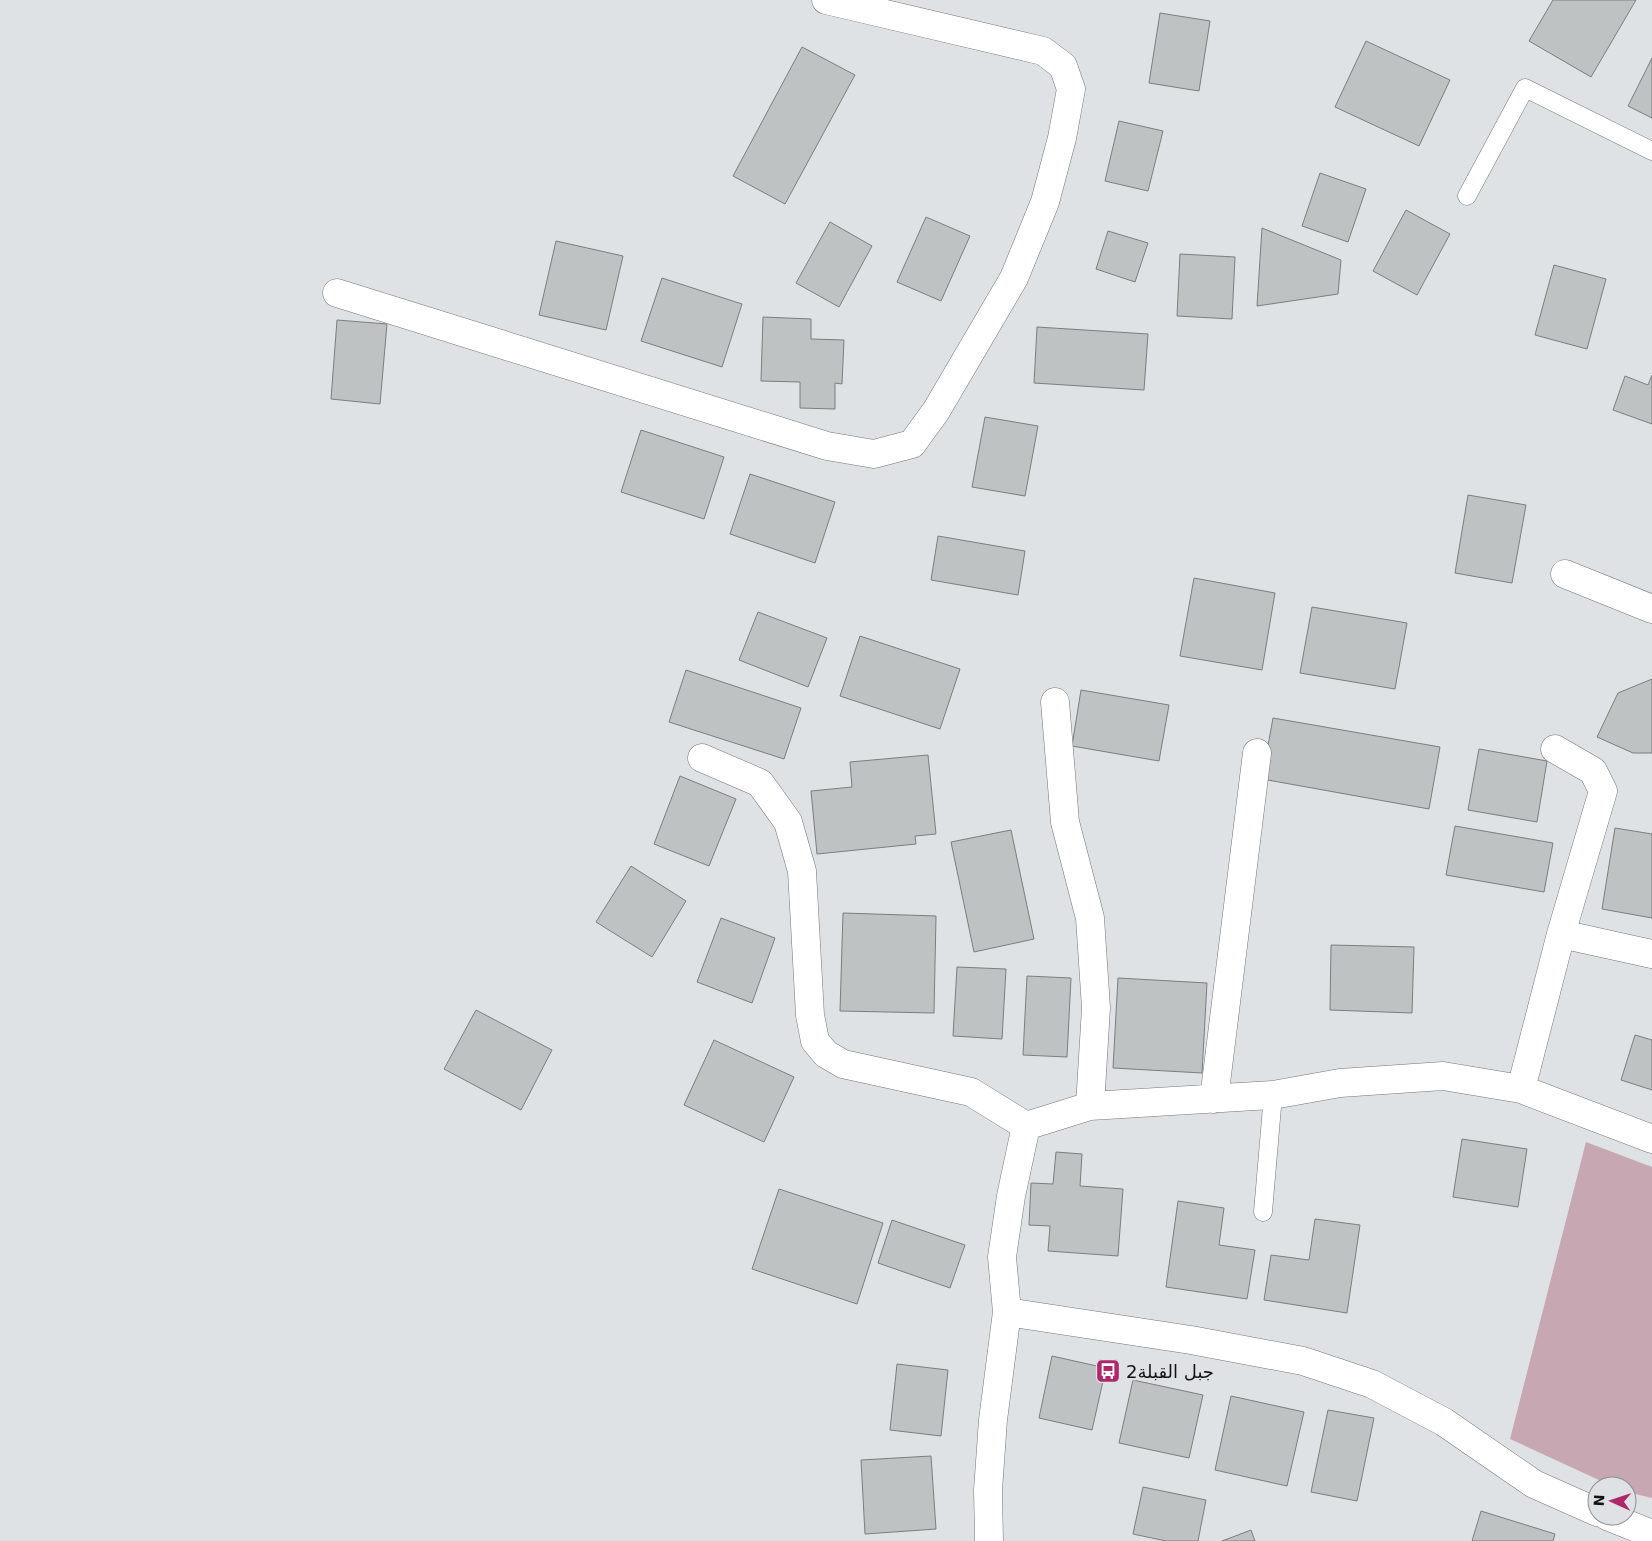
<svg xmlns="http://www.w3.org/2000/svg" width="1652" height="1541" font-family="'DejaVu Sans','Noto Sans Arabic',sans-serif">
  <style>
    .green { fill: #c6a7b2 }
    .building { fill: #bec2c3; stroke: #7a7e7f }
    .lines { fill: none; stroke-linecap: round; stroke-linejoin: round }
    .lane-casing { stroke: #727677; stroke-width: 19 }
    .street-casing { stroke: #727677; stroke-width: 29 }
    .lane { stroke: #fff; stroke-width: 18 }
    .street { stroke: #fff; stroke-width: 28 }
    .labels { text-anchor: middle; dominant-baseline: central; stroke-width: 4.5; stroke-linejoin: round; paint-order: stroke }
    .poi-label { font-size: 18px; fill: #121414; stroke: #dfe2e4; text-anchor: start }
  </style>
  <rect width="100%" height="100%" fill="#dfe2e4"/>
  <path class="green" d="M1586,1142L1652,1167V1498L1627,1492V1486H1612L1510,1439Z"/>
  <path class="building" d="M1553,0H1636L1591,77L1529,41Z
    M1160,13L1210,21L1199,91L1149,83Z
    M1366,41L1450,80L1419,146L1335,107Z
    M802,47L855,75L785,204L733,176Z
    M1652,58V118L1628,106Z
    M1119,121L1163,131L1148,191L1105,181Z
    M1320,173L1366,189L1348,242L1302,226Z
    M1406,210L1450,234L1417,295L1373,271Z
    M926,217L970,236L941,301L897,282Z
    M830,222L872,246L839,307L796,283Z
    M1262,228L1341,260L1338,294L1257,306Z
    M1108,231L1148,243L1135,282L1096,269Z
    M556,241L623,256L606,330L539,315Z
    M1180,254L1235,257L1232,319L1177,316Z
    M1554,265L1606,279L1587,349L1535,335Z
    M662,278L742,304L722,367L641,341Z
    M763,317L811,319V339L844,340L842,384L835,383V409L800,408V382L761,381Z
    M337,320L387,324L380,404L331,399Z
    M1037,327L1148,334L1144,390L1034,383Z
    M1652,375V424L1613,410L1625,376L1648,385Z
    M985,417L1038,426L1025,496L972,487Z
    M641,430L724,457L704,519L621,492Z
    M750,474L835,502L815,563L730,534Z
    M1468,495L1526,505L1512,583L1455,573Z
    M938,536L1025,551L1018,595L931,580Z
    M1194,578L1275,593L1262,670L1180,656Z
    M1312,607L1407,623L1395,689L1300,673Z
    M758,612L827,638L808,687L739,660Z
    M860,636L960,669L940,729L840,696Z
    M686,670L801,708L784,759L669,722Z
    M1652,679V753H1633L1597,737L1618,693Z
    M1081,690L1169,705L1159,761L1072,746Z
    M1273,718L1440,747L1429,809L1262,779Z
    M1479,749L1547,761L1537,822L1468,810Z
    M928,755L936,834L915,836L916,844L817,854L811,791L852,787L850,762Z
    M680,776L736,799L709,866L654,844Z
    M1455,826L1553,843L1544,892L1446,875Z
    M1615,828L1652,834V918L1602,909Z
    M1011,830L1034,939L974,952L951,842Z
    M631,866L686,901L652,957L596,922Z
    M843,913L936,916L934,1013L840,1011Z
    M721,918L775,938L752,1003L697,982Z
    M1331,945L1414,947L1412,1013L1330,1010Z
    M957,967L1006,969L1002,1039L953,1036Z
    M1027,976L1071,978L1067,1057L1023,1055Z
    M1118,978L1207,983L1202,1073L1113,1068Z
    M476,1010L552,1050L521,1110L444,1069Z
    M1635,1035L1652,1040V1090L1621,1080Z
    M714,1040L794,1077L764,1142L684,1105Z
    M1462,1139L1527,1149L1518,1207L1453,1197Z
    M1056,1152L1082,1154L1080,1186L1123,1189L1118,1256L1048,1251L1050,1226L1029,1225L1031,1183L1053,1184Z
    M779,1189L883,1223L857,1304L752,1269Z
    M1178,1201L1224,1208L1219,1245L1255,1250L1247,1299L1166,1287Z
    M1315,1219L1360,1225L1347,1313L1264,1300L1271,1255L1309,1260Z
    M892,1220L965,1245L950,1288L878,1263Z
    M1052,1356L1106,1368L1092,1430L1039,1418Z
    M897,1364L948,1370L941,1436L890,1430Z
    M1133,1380L1203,1395L1189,1458L1119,1443Z
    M1231,1396L1304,1412L1287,1486L1215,1470Z
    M1328,1410L1374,1418L1357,1501L1311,1492Z
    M931,1456L936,1529L865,1534L861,1460Z
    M1143,1487L1206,1500L1198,1541H1166L1133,1534Z
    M1481,1511L1555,1534L1553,1541H1472Z
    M1251,1530L1255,1541H1222Z"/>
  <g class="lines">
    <defs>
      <path id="lane" d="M1467,196L1525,88L1652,151
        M1263,1212L1273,1095"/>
      <path id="street" d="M337,293L827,446L874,454L912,444L936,411L1014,278L1045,202L1062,138L1071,89L1063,66L1043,51L826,0
        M1565,574L1652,609
        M1055,702L1065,822L1090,918L1096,1008L1090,1106
        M702,758L760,783L788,822L802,871L810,1015L815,1041L826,1054L843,1064L971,1092L1026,1126L1090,1106L1273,1095L1340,1083L1443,1076L1521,1089L1652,1139
        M1561,934L1652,954
        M1521,1089L1561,934L1603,791L1593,771L1555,749
        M1214,1099L1257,753
        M1007,1312L1191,1340L1303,1361L1372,1384L1444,1422L1534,1484L1597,1512
        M1607,1516L1652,1534
        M989,1541L988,1490L993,1420L1007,1312L1002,1257L1011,1196L1026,1126"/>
    </defs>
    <use href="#lane" class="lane-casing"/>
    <use href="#street" class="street-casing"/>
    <use href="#lane" class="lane"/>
    <use href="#street" class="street"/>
  </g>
  <defs>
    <symbol id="bus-square" viewBox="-11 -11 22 22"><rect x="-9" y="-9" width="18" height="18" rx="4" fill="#ae276b" stroke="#dfe2e4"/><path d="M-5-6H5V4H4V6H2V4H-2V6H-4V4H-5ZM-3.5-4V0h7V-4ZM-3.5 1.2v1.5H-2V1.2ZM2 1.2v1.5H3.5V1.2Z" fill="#fff"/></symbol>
  </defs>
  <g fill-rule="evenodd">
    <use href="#bus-square" x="1094" y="1357" width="28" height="28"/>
  </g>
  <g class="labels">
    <g class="poi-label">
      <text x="1126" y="1371">جبل القبلة2</text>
    </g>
  </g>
  <g transform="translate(1612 1501) rotate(273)"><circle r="24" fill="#dfe2e4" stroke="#8d9091"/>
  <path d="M0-4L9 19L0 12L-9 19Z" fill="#ae276b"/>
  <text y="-8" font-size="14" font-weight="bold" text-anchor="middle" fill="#121414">N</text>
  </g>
</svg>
